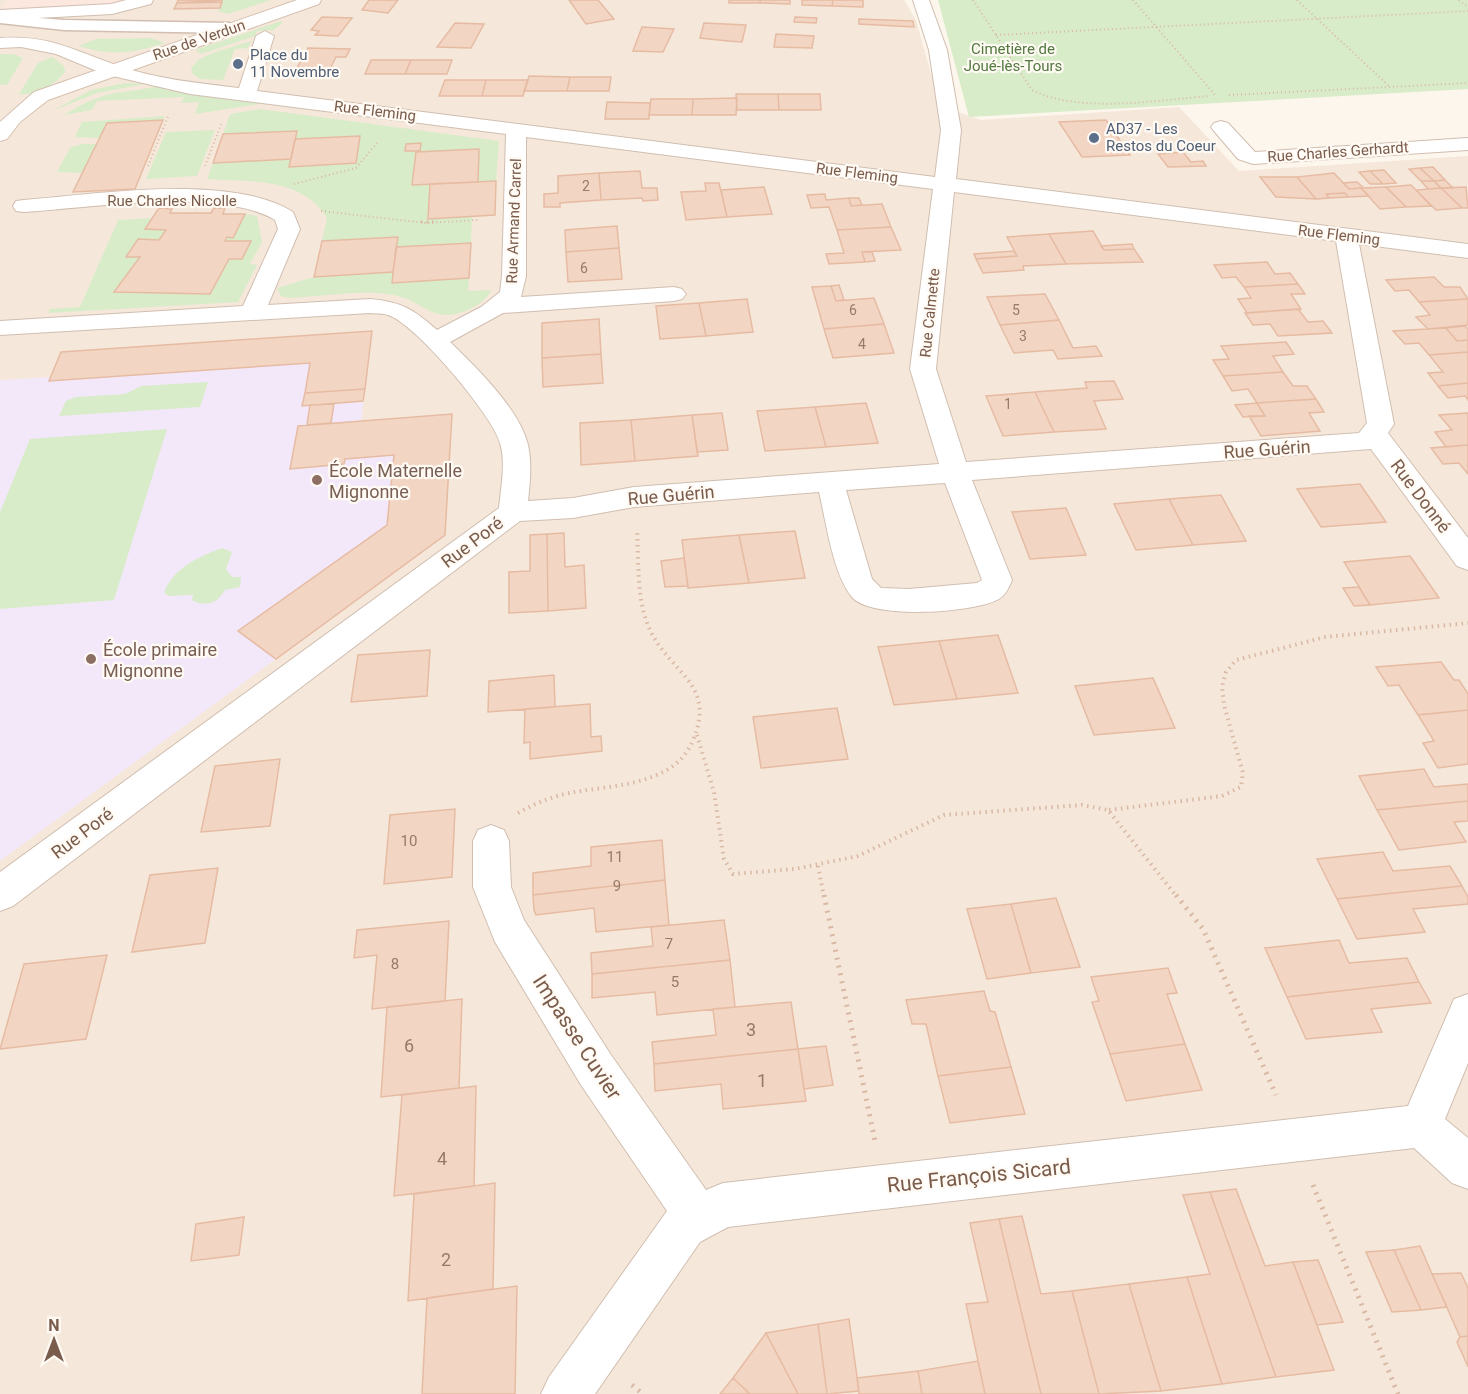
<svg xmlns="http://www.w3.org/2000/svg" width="1468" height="1394" font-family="Roboto,sans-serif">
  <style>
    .residential { fill: #f5e8da }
    .commercial { fill: #fde8e0 }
    .education { fill: #f3e8fa }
    .green { fill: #d8ecc9 }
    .building { fill: #f3d5c3; stroke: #e6bba3; stroke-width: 1.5 }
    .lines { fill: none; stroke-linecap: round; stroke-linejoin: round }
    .lane-casing { stroke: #d1beb0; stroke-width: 3 }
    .street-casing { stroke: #d1beb0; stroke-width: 2 }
    .secondary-casing { stroke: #d6c0b0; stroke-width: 2 }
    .path-far3 { stroke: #d9b8a5; stroke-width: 2; stroke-dasharray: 1 3; stroke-linecap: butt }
    .path-far2 { stroke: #d9b8a5; stroke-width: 3; stroke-dasharray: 1.5 4; stroke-linecap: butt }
    .path-far1 { stroke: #d9b8a5; stroke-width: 4; stroke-dasharray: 1.5 4.5; stroke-linecap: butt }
    .path { stroke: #d9b8a5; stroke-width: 5; stroke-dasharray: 2 6; stroke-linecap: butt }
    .lane { fill: #fff; fill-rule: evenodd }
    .street { fill: #fff; fill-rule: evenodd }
    .secondary { fill: #fff; fill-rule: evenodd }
    .service-dot { fill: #5c6f8a; stroke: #fffaf3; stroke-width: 2 }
    .education-dot { fill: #8d6e63; stroke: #fffaf3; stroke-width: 2 }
    .labels { text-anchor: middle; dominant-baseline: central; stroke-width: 4.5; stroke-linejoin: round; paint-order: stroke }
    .far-number-label { font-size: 14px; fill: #987a6a }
    .far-street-label { font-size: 15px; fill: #7a5c4d; stroke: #fffaf3 }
    .far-park-label { font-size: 15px; fill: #537a41; stroke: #fffaf3 }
    .far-service-label { font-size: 15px; fill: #4e5e75; stroke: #fffaf3; text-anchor: start }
    .number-label { font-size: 15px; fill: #987a6a }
    .street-label { font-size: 18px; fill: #7a5c4d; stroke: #fffaf3 }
    .education-label { font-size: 18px; fill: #785e54; stroke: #fffaf3; text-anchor: start }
    .near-number-label { font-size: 18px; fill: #987a6a }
    .near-street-label { font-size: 21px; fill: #7a5c4d; stroke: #fffaf3 }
  </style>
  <rect width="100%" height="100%" fill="#fdf6ec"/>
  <path class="residential" d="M0,0H904L916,20L940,106L981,120L1179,107L1239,171L1468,156V1394H0Z"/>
  <path class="commercial" d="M8,0H123L121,4L2,9Z"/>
  <path class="education" d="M372,331L361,421L452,414L445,535L0,861V380L50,377L61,352Z"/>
  <path class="green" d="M222,0H271L228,14L218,11Z
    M938,0H1468V89L969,117Z
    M281,21L283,22L274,30L257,31L255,36L201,54L195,50Z
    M151,38L165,43C131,54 113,56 78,46L96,39Z
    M251,41L248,48L235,49L223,80L200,79L193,74L191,69L198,60L212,53Z
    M0,54H14L23,58L7,85H0Z
    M52,57L64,66L65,72C54,86 36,96 19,94L38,63Z
    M125,83L146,84L97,93L52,111L91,90Z
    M156,87L265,103L195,114L199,102L181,103L184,97L97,101L92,110L63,115L87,102L109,94Z
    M260,109L499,141L496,181L478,182V149L416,153L412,185L430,184L428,219L472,216L471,243L396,247L397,237L322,241L327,218C302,177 249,182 207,179L213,163L291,159L290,167L356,163L360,136L295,139L296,131L223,134L230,114Z
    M165,116L163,120L107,123L99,138L75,137L82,122Z
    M215,130L197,176L146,179L166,132Z
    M81,144H97L82,173L57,172L70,148Z
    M245,214L257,216L262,242L250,264L257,265L238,302L48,313L50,309L80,307L118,220L153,218L145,229L166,230L159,240H138L126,257H140L114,292L210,294L229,259H242L251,241H225L227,237L233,238Z
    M393,272L392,283L469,278L468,291L491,290C487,303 463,314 449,315C428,316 414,298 394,295C359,289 323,297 288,298L281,296L277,288L314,277Z
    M208,382L200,407L59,416L66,401L76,397L125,394L141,386Z
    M167,429L114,600L0,609V512L30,439Z
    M222,548L232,552L226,569L232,577H241L240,587L225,590C218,603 206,608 192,600L193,595L169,596L164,593C173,568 198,557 222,548Z"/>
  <path class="building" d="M178,0H223L177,3Z
    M369,0H398L388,13L362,10Z
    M569,0H598L614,19L586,24Z
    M729,0H760V3H729Z
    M760,0H790V4L760,3Z
    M802,0H833L832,6L802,5Z
    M833,0H863V7L832,6Z
    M222,2L220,8L174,9L177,3Z
    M322,17L352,18L338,36L315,35L319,31L311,30Z
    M795,17L817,18L816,23L794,22Z
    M859,19L913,21L914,27L859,24Z
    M455,23L484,24L471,48L437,47Z
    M704,23L746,25L742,42L728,41L700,38Z
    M642,27L674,29L663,52L633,51Z
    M776,34L814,36L812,48L774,47Z
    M308,48L350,49L346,57H336L327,75H293Z
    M371,60H411L405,74H365Z
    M411,60H452L447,74H405Z
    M529,76L570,77L567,91H524Z
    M570,77H611L609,91H567Z
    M445,80H486L482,96H439Z
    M486,80H528L523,96H482Z
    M736,94H778L779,110H737Z
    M778,94H820L821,110H779Z
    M737,98L736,115H692L693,99Z
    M651,99H693L692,115H649Z
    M607,102L650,103L649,119H605Z
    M163,120L135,189L73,192L107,123Z
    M1106,120L1130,155L1082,157L1059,122Z
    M297,131L291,159L213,163L223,134Z
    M360,136L356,163L289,167L295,139Z
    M421,143L420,151H405L406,144Z
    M479,149L478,182L412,185L416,152Z
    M1183,152L1191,162L1203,161L1206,166L1168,167L1158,154Z
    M1433,167L1445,180L1434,181L1420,168Z
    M1420,168L1434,181H1421L1409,169Z
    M1384,170L1396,183L1383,184L1370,171Z
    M640,171L642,188H657L658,200L643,201L642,198L601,200L599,173Z
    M1370,171L1383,184H1370L1359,172Z
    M599,173L601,200L560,203V207H544V194L558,193V176Z
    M1334,173L1349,189L1361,188L1369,196L1348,197L1345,193L1326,194L1329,198L1316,199L1297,177Z
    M1260,177H1297L1316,199L1276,197Z
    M1445,180L1453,188H1441L1434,181Z
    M496,181L495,215L428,219L430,184Z
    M1421,181H1434L1441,188L1428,189Z
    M1357,182L1364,188L1386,187L1406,207L1380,209L1361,188L1349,189L1343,183Z
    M705,183H719L727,217L686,220L681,192L706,191Z
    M1411,185L1416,190L1431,206L1406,207L1386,187Z
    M764,187L772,214L727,217L721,190Z
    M1466,187L1468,208H1462L1441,188Z
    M1441,188L1462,208L1436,210L1416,190Z
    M1345,193L1348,197L1329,198L1326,194Z
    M825,194L826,200L849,198L851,206L882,204L891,227L837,230L829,207L811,208L807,195Z
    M849,198H859L862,205L851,206Z
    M159,208L172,209L170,213H211L214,208H225L223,214H245L233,238L227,237L225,241H251L242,259H229L210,294L114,292L140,257H126L138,239L159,240L166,230L145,229Z
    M617,226L619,248L566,252L565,230Z
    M891,227L901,250L862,252L865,262L829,264L826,254L844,253L837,230Z
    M1093,231L1104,250L1134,249L1143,262L1066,264L1049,234Z
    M1049,234L1066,264L1023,266L1024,270L983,273L976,259L1017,256L1007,237Z
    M398,237L393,272L314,277L322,241Z
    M471,243L469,278L392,283L396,247Z
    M1132,244L1134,249L1104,250L1101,246Z
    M619,248L622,279L568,282L566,252Z
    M1014,251L1017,256L976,259L974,254Z
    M862,252H872L875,261L865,262Z
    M1267,262L1275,274L1290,273L1298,284L1244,287L1236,277L1222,278L1214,265Z
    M1434,277L1444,287H1460L1468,299L1419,302L1409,290L1395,291L1386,280Z
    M1298,284L1305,294H1291L1301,309L1247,313L1238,299L1251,298L1244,287Z
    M839,285L844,300L836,301L831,286Z
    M831,286L836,301L874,298L884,324L824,329L812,287Z
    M1045,294L1059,320L1000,325L987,297Z
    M747,299L753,332L706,336L699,303Z
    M1468,299V325L1428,329L1416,317L1430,315L1419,302Z
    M699,303L706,336L660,339L656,306Z
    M1298,309L1308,322L1323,321L1332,333L1278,336L1270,324L1253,325L1245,313Z
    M599,319L601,354L542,358V323Z
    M1059,320L1073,348L1096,346L1102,356L1058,359L1053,350L1014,353L1000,325Z
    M884,324L894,353L833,358L824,329Z
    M1465,326L1468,329V340L1457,341L1446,328Z
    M1446,328L1457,341L1468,340V352L1429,355L1419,343L1405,344L1393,331Z
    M372,331L365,389L305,393L310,363L49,381L61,352Z
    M1286,342L1294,354L1273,356L1283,372L1223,376L1213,360L1229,359L1221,346Z
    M1468,352V383L1438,386L1428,373L1443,372L1429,355Z
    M601,354L603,383L543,387L542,358Z
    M1283,372L1293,386H1307L1316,399L1257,403L1248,389L1232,391L1223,376Z
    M1114,381L1123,399L1094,401L1106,429L1054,432L1035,392L1087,388L1085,382Z
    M1468,383V400L1465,396L1448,398L1438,386Z
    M365,389L363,401L302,406L305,393Z
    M1035,392L1054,432L1003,436L986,396Z
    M1316,399L1324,412L1309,413L1320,431L1261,436L1249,416H1265L1257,403Z
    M866,403L878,443L826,447L815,407Z
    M1257,403L1265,416L1243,417L1235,405Z
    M334,404L331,423L307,425L310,405Z
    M815,407L826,447L765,451L757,411Z
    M722,413L728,450L697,452L692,415Z
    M1468,413V445L1446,447L1435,432L1452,430L1439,415Z
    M452,414L445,535L276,659L238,631L387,525L394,455L345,459L344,464L290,469L298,426Z
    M692,415L698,456L635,461L631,420Z
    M631,420L635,461L581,465L580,423Z
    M1468,445V474L1459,463L1443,464L1431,448Z
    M1360,484L1386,522L1321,527L1297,489Z
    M1221,495L1246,541L1193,545L1169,499Z
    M1169,499L1193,545L1136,550L1114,504Z
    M1066,508L1086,555L1030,559L1012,512Z
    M795,531L805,578L749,583L739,535Z
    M564,533L565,567L584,565L586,608L548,611L547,534Z
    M547,534L548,611L509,613V572L530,571V535Z
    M739,535L749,583L688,588L682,540Z
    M1410,556L1439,598L1370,605L1344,562Z
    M684,558L688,586L665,587L661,561Z
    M1359,587L1370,605L1354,606L1343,588Z
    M998,635L1018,693L957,699L939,641Z
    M939,641L957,699L894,705L878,647Z
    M430,650L427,696L351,702L358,655Z
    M1441,662L1454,680H1459L1468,694V710L1418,715L1399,685L1388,686L1376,667Z
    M554,675L555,707L488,712L489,681Z
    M1153,678L1175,728L1094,735L1075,686Z
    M590,704L591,737L601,736L602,751L530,759V742L524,743L525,709Z
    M837,708L848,759L761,768L753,717Z
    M1468,710V764L1438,768L1423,743L1434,741L1418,715Z
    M280,759L270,826L201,832L215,766Z
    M1424,769L1434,787L1468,784V801L1377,810L1359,776Z
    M1468,801V821L1454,822L1466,842L1399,850L1377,810Z
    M455,809L452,877L384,884L390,815Z
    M662,840L665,880L533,895V873L591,866V847Z
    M1383,852L1393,871L1450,866L1462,886L1337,899L1317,859Z
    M218,868L205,943L132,952L150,875Z
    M665,880L669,925L596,932L594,908L536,915L534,910L533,895Z
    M1462,886L1468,897V904L1413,909L1425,932L1357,939L1337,899Z
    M1056,898L1080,967L1031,973L1011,904Z
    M1011,904L1031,973L987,979L967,909Z
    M724,920L730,960L592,974L591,953L653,946L651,927Z
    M449,921L445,1001L372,1009L377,955L354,958L357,930Z
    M1339,940L1349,963L1407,958L1419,982L1287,997L1265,948Z
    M107,955L86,1039L0,1049L24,964Z
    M730,960L735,1007L657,1015L655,992L592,998V974Z
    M1168,968L1177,993L1167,994L1185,1044L1110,1054L1092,1002L1099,1001L1091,977Z
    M1419,982L1431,1003L1371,1009L1382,1032L1306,1039L1287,997Z
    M984,991L990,1011L995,1012L1011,1067L938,1076L926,1024H912L906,1000Z
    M462,999L459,1088L381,1097L387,1007Z
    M791,1002L798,1049L654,1064L652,1042L716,1035L713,1009Z
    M1185,1044L1202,1090L1126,1101L1110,1054Z
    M826,1046L833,1085L804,1089L798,1049Z
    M798,1049L806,1101L723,1109L721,1084L655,1091L654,1064Z
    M1011,1067L1025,1114L950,1123L938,1076Z
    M476,1086L474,1186L394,1196L402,1095Z
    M495,1183L493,1289L408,1301L414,1194Z
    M1236,1189L1265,1266L1293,1262L1334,1370L1276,1377L1210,1192Z
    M1210,1192L1276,1377L1222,1384L1187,1277L1210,1274L1183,1195Z
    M1022,1216L1041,1294L1072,1291L1099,1394H1041L999,1219Z
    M244,1217L239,1255L191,1261L196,1224Z
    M999,1219L1041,1394H985L966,1304L988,1302L970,1223Z
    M1420,1246L1432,1274L1447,1307L1421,1310L1394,1250Z
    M1394,1250L1421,1310L1392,1312L1366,1252Z
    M1318,1260L1343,1322L1317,1325L1293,1262Z
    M1461,1273L1468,1288V1336L1460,1337L1432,1274Z
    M1187,1277L1222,1384L1161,1391L1129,1284Z
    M1129,1284L1161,1391L1099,1394L1072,1291Z
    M517,1286L515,1394H422L427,1298Z
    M849,1319L859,1391L827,1394L818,1324Z
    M818,1324L827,1394H798L766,1333Z
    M766,1333L798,1394H750L733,1378Z
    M1468,1336V1367L1457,1342L1460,1337Z
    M978,1361L985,1394H922L918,1371Z
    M918,1371L922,1394H859L857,1378Z
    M733,1378L750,1394H720Z"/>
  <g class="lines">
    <defs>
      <path id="lane" d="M0,15L64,20L229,23L237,28L229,33L64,30L0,23Z"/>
      <path id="street" d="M126,0H153L151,4L112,14L0,20V10L111,4Z
        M913,0H929L947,50L961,130L956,179L1468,244V258L1359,244L1394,424L1388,433L1468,538V570L1457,566L1371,449L972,480L1012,580C1009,587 1006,595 999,599C975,613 871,620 852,597C833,575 826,521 819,492L634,507L573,518L520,521L13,906L0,911V872L499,508C501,487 506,463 500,443C493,416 415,323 388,315C383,313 376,314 370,313L0,335V321L243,306L278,229L275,220C221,187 88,208 24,212L16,211L13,206L16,201L24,200C97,194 230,173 293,212L300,229L268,305L370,299C402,302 413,309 437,330L481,307L500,292L502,276L506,134L190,94L104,74L56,54L21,47L0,48V38C50,35 72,50 116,65C155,79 198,83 239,88L256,36L265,31L274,36L257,91L935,177L941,130L929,50ZM526,137L933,189L910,369L939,464L634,487L573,498L528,501C530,483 532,463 528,445C520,410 476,367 450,342L503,313L674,301L682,299L686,294L682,289L674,287L521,297L526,276ZM954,192L1336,241L1367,423L1359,433L966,462L936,369ZM945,483L982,580L977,583L909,589L881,588L872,579L846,490Z
        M1221,121L1228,123L1255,152L1468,138V150L1253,164L1238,159L1214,131L1211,127L1214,123Z
        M491,825L504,830L509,841L511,887L524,920L611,1055L706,1190L723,1183L1408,1106L1454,999L1468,994V1063L1445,1119L1468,1138V1189L1452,1183L1414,1148L728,1227L700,1242L595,1394H541L549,1377L667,1211L581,1085L495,942L473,887V841L478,830Z"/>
      <path id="secondary" d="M297,0H321L319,4L48,100L20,122L7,139L0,141V122L34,92Z"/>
    </defs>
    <use href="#lane" class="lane-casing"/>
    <use href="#street" class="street-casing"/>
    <use href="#secondary" class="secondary-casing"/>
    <path class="path-far3" d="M973,0L1032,90C1079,114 1158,100 1210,96
      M1133,0L1216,96
      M1297,0L1390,87
      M1459,0L1468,7
      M996,35L1468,11
      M1229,95L1468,83
      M148,166L169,114
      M205,166L222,122
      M294,184L356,168L377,143
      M321,211L426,223L478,220"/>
    <path class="path-far2" d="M421,222H436"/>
    <path class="path-far1" d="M697,735L714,792L724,859L733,874L795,869L858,856L944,815L1082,805L1108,810L1177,897
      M1109,810L1222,796L1241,787L1243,773L1224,705L1222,687L1226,672L1236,660L1325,637L1468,623
      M518,813C534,804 550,797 569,793C595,788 624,787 649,778C669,771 685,760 693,740C717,684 670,673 650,630C636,600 639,563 637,531
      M818,866L824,897"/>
    <path class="path" d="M824,895L875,1141
      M1176,895L1203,929L1276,1095
      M1313,1185L1398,1394
      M632,1385L643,1394"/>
    <use href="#lane" class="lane"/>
    <use href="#street" class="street"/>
    <use href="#secondary" class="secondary"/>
  </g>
  <g class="service-dot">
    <circle cx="238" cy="64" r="6"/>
    <circle cx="1094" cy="138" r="6"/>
  </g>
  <g class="education-dot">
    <circle cx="317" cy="480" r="6"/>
    <circle cx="91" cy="659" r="6"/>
  </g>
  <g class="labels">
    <g class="far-number-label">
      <text x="586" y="186">2</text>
      <text x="584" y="268">6</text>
      <text x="853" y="310">6</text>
      <text x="1016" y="310">5</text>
      <text x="1023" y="336">3</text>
      <text x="862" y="344">4</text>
      <text x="1008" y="404">1</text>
    </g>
    <g class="far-street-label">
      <text transform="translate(199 40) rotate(-19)">Rue de Verdun</text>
      <text transform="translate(375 111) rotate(7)">Rue Fleming</text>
      <text transform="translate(1338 152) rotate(-4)">Rue Charles Gerhardt</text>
      <text transform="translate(857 173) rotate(7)">Rue Fleming</text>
      <text x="172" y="201">Rue Charles Nicolle</text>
      <text transform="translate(514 221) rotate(-88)">Rue Armand Carrel</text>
      <text transform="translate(1339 235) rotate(7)">Rue Fleming</text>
      <text transform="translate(930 313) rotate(-84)">Rue Calmette</text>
    </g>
    <g class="far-park-label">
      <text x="1013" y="49">Cimetière de<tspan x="1013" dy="17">Joué-lès-Tours</tspan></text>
    </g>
    <g class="far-service-label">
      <text x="250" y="55">Place du<tspan x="250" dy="17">11 Novembre</tspan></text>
      <text x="1106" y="129">AD37 - Les<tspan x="1106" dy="17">Restos du Coeur</tspan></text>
    </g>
    <g class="number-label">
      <text x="409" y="841">10</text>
      <text x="615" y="857">11</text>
      <text x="617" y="886">9</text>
      <text x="669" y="944">7</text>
      <text x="395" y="964">8</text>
      <text x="675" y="982">5</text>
    </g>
    <g class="street-label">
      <text transform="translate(1267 449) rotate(-4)">Rue Guérin</text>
      <text transform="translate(671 495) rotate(-5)">Rue Guérin</text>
      <text transform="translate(1421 496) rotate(53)">Rue Donné</text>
      <text transform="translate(472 542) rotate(-37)">Rue Poré</text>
      <text transform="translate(82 833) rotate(-37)">Rue Poré</text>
    </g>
    <g class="education-label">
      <text x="329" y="470">École Maternelle<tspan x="329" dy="21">Mignonne</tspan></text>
      <text x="103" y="649">École primaire<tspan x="103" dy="21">Mignonne</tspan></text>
    </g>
    <g class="near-number-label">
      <text x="751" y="1029">3</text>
      <text x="409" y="1045">6</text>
      <text x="762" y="1080">1</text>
      <text x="442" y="1158">4</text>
      <text x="446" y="1259">2</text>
    </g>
    <g class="near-street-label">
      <text transform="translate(577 1037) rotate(57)">Impasse Cuvier</text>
      <text transform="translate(979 1176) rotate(-6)">Rue François Sicard</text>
    </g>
  </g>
  <g transform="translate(54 1340)" stroke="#fffaf3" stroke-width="4.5" paint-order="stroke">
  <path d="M0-4.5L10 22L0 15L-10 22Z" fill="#7a5c4d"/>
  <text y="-9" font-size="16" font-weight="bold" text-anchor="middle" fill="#7a5c4d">N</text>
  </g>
</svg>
